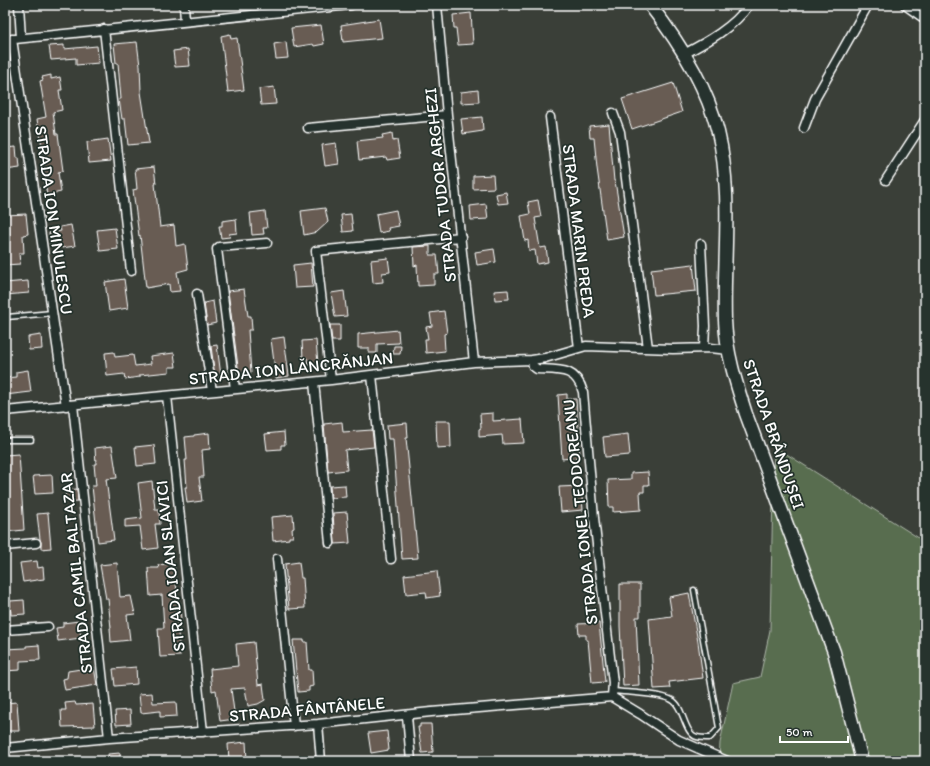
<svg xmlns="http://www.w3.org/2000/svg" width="930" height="766" font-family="Itim,sans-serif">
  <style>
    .green { fill: #596d50; stroke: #acb6a8 }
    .building { fill: #675c53; stroke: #fff }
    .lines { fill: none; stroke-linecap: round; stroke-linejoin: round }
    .service-casing { stroke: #fff; stroke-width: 7 }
    .minor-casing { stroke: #fff; stroke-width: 11 }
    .secondary-casing { stroke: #fff; stroke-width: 15 }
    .service { stroke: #26332d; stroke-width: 4 }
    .minor { stroke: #26332d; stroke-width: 8 }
    .secondary { stroke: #26332d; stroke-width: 12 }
    .labels { text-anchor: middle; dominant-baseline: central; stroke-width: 3.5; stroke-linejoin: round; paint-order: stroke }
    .street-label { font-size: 17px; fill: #fff; stroke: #26332d }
  </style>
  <rect width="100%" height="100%" fill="#3a3f38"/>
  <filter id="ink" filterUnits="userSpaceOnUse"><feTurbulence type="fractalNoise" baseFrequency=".025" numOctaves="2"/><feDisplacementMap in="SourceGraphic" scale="8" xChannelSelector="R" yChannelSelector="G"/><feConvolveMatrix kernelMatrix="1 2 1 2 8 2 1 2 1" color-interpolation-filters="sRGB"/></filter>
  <g filter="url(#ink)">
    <path class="green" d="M774,446L925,542V761H719L720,743L733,683L760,677L770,630Z"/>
    <path class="building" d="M471,13L473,44L458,45L456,28H454L453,15Z
      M379,19L382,38L343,42L341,25Z
      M321,25L324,44L314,46L313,44L294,47L291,28Z
      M230,34L231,39L237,38L244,90L228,92L221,36Z
      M137,42L140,66L141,92L149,143L128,145L125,119H122L119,99H121L118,63H116L114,44Z
      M286,42L288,58L276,59L274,44Z
      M64,45V49L97,46L99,63L76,65V58L51,60L49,46Z
      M188,49L190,66L175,67L173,51Z
      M51,75V79L60,77L62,90H59L62,110L53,112L56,134H58L63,171L58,172L61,192L47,195L42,163L44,162L40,133H39L37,119L46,117L40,81L43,80L42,77Z
      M673,83L682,112L632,129L622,99Z
      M274,87L276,104L261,105L259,89Z
      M478,90L479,102L461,103V92Z
      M482,117L483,131L463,134L461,119Z
      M609,124L614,181H615L624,237L607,240L597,168L594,138H590L589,126Z
      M392,133L393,141L397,140L400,158L387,160L386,157L359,160L357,141L383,138L382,135Z
      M108,139L111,161L89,163L87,142Z
      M336,143L339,164L325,166L322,145Z
      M16,147L17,158H19L20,168L5,170V148Z
      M154,167L156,184H155L160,227L174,225L176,246L185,244L188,269L177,272L180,291L170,292L169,284L146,288L140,235L139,236L133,190L137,189L135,169Z
      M493,175L494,188L473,189V176Z
      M506,192L508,203L498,204L496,194Z
      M538,200L541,217L535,218L540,248L546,247L548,262L537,264L535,250L529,251L528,240L525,241L521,216L530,214L528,202Z
      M486,204L488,219L471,220L470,206Z
      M325,208L328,222L317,232L304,235L301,211Z
      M396,210L399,226L388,228L389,231L379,233L376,214Z
      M265,211L267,228H263L264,234L252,235L250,213Z
      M26,214L28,234L23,235L24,253H19L20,264L5,265V241H10L9,226H5V215Z
      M351,214L353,231L343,232L341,215Z
      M236,219L237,233L229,234L230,237L221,238L219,226H222V221Z
      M71,225L75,246L62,248L61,244L51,246L49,233L61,231L60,227Z
      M115,228L118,249L100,251L97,230Z
      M430,246V255H437L439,274H434V285L418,286L417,265L414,266L413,247Z
      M494,249L496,262L477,265L475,252Z
      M388,258L390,272L382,273L383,282L373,283L371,260Z
      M311,263L313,287L295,288L293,265Z
      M693,264L696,291L654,295L651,269Z
      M124,279L128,308L109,311L105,282Z
      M28,281L29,293L5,295V283Z
      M244,289L248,316H251L252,330H248L251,373L239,374L228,291Z
      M508,290L509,299L495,300L494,291Z
      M344,291L347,316L335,317L331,293Z
      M213,301L216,323L207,325L204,303Z
      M444,311L447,333L444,334L445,351L426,353L425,339H428L426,327L432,326L430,313Z
      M330,325H340V341H332Z
      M398,330L399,343L377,344V353H369V348H358V334Z
      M41,335L42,349L29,350L28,337Z
      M284,337L289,376L276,378L271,339Z
      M316,340L318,364L308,365L307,358H303L302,341Z
      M217,345L221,376L215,377L211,346Z
      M394,346H401L400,354H393Z
      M114,352L115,357L133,355L135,366L151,364L150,356L174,353L176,367H169V372L140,375V377L125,379L124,374L107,376L105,353Z
      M28,370L31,392L5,395V378L16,377V372Z
      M567,394V399H576L580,457L562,459L558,395Z
      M493,413V421L522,419L524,443L503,444L502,435L479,437V429L481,428L480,414Z
      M436,421H450L451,447L437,448Z
      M342,422L343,432L372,430L374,447L345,450L347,470L328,472L324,424Z
      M407,423L408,438H406L418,558L402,559L393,439H388L387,425Z
      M284,432L285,445H281V449L267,450L265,434Z
      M209,433L210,449L202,450L204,477H199L202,501L187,503L185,487H187L185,460H187L185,437L194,436V435Z
      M628,434L630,455L605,457L603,437Z
      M154,445L156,464L137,466L135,447Z
      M112,446L117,478L106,479L114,540L98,542L92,486H96L94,464H96L95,448Z
      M19,454L24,530L5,532V455Z
      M648,472L649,485H644V492H640L641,510L613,512V507H609L608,480L631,479V473Z
      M52,475L53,493L35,494L33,476Z
      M152,481L155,509H159L160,524H155L158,548L143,550L140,526L125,527V520L142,518L138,483Z
      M345,485L346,497L331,498L330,486Z
      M581,486L583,510L561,512L559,487Z
      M77,489L78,501L66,502L65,490Z
      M347,512L350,543L335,544L333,513Z
      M48,513L51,548L41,549V542L40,539L37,514Z
      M293,515L294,528L292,529L293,537H289V539L273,541L271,517Z
      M37,561L38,568L43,567L44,579L23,582L20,563Z
      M299,562L301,578H303L305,608L289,609L285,564Z
      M117,563L120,597L131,596L135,614L127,615L130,640L111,642L110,628H111L108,599H106L100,565Z
      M174,563L178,602H180L181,621H177L180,656L160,657L158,628H164L162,595L150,596L148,568H159L158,565Z
      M437,571L440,596L427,598L426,592L406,594L404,575Z
      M620,584H640V617H636L639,685L623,686L620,626Z
      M689,593L698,642L703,678L669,682L670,688L654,689L649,619L672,616L669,597Z
      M24,600L25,614L11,615L10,601Z
      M79,621L81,638L58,641L56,628L63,627V623Z
      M599,623L605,682L592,683L588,640H586V635H579L578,624Z
      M293,640H304V642H307L309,670H312L313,686L309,687V691L298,692Z
      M254,642L258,685L263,684L265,700L258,704L248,706L245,688L231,689L235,719L220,721L216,690L212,691L210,669L238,666L236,644Z
      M39,645L40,660L20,661V670L5,671V649L26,648V646Z
      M94,667L97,685L65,690L63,679L67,678L68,671Z
      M136,667L137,684L115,686L113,669Z
      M152,693L153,703L176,702L177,716L160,717V711L141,713L139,694Z
      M17,702L19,731H6L5,727V703Z
      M75,702L76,705L93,704L95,726L62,727L61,710H66L65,703Z
      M130,710L131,724L116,725L115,711Z
      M420,724H431L433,752L422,753L418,727H420Z
      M387,731L389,750L371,753L368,733Z
      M246,742L247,761H229L228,744Z
      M120,753V761H109L108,754Z"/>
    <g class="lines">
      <defs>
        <path id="service" d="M656,9L663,5
          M5,321L7,317L52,313
          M5,440H31
          M613,691C629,693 658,693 672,700C684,706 684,734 697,737C701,738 706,738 710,738L719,728L694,590"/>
        <path id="minor" d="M19,5L21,38
          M184,5L185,21
          M437,5L447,115L474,362
          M905,5L925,19
          M104,29L131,271
          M12,39L66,406
          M5,40L351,5
          M684,54C707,42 734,27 749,5
          M613,113L620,132L648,348
          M550,117L579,348
          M308,128L447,115
          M804,128L815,99L868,5
          M886,180L925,120
          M701,244L705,326L704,348
          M197,294L212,391
          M532,360L533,366L537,369C559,370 576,367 583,392L594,518L613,683L612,697
          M372,375L391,559
          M331,380L316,251L461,237
          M314,382L330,543
          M235,389L217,249L219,247L267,243
          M167,396L203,732
          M73,405L109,738
          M5,411L331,380L474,362L532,360L545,358L586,346L673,349L710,348L729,350
          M5,546L36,543
          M277,559L294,726
          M5,630L48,627
          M612,697L640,714L679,740L727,761
          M407,716L411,761
          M318,724L321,761
          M5,748L109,738L318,724L431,712L612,697"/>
        <path id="secondary" d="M650,5C679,42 707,86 718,132C733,193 723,258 725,320C726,352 736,383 746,414L834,652L862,761"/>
      </defs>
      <use href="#service" class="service-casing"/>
      <use href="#minor" class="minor-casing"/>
      <use href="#secondary" class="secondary-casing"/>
      <use href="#service" class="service"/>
      <use href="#minor" class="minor"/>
      <use href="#secondary" class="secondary"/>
    </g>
  </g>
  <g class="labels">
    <g class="street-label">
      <text transform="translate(440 185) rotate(-96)">STRADA TUDOR ARGHEZI</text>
      <text transform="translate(54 220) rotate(82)">STRADA ION MINULESCU</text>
      <text transform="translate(579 231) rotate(83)">STRADA MARIN PREDA</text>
      <text transform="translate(291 368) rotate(-6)">STRADA ION LĂNCRĂNJAN</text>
      <text transform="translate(774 434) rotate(71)">STRADA BRÂNDUȘEI</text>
      <text transform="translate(580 512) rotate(-96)">STRADA IONEL TEODOREANU</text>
      <text transform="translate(170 566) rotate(-96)">STRADA IOAN SLAVICI</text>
      <text transform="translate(76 573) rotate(-96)">STRADA CAMIL BALTAZAR</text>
      <text transform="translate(307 709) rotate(-5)">STRADA FÂNTÂNELE</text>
    </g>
  </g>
  <rect width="930" height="766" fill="none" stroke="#26332d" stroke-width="20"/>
  <rect x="10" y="10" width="910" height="746" fill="none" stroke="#fff" stroke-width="1.5" filter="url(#ink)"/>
  <path d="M780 736v6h68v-6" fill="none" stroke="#ffffff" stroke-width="2"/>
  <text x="786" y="736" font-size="12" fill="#ffffff" stroke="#26332d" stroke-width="3" paint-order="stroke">50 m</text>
</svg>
